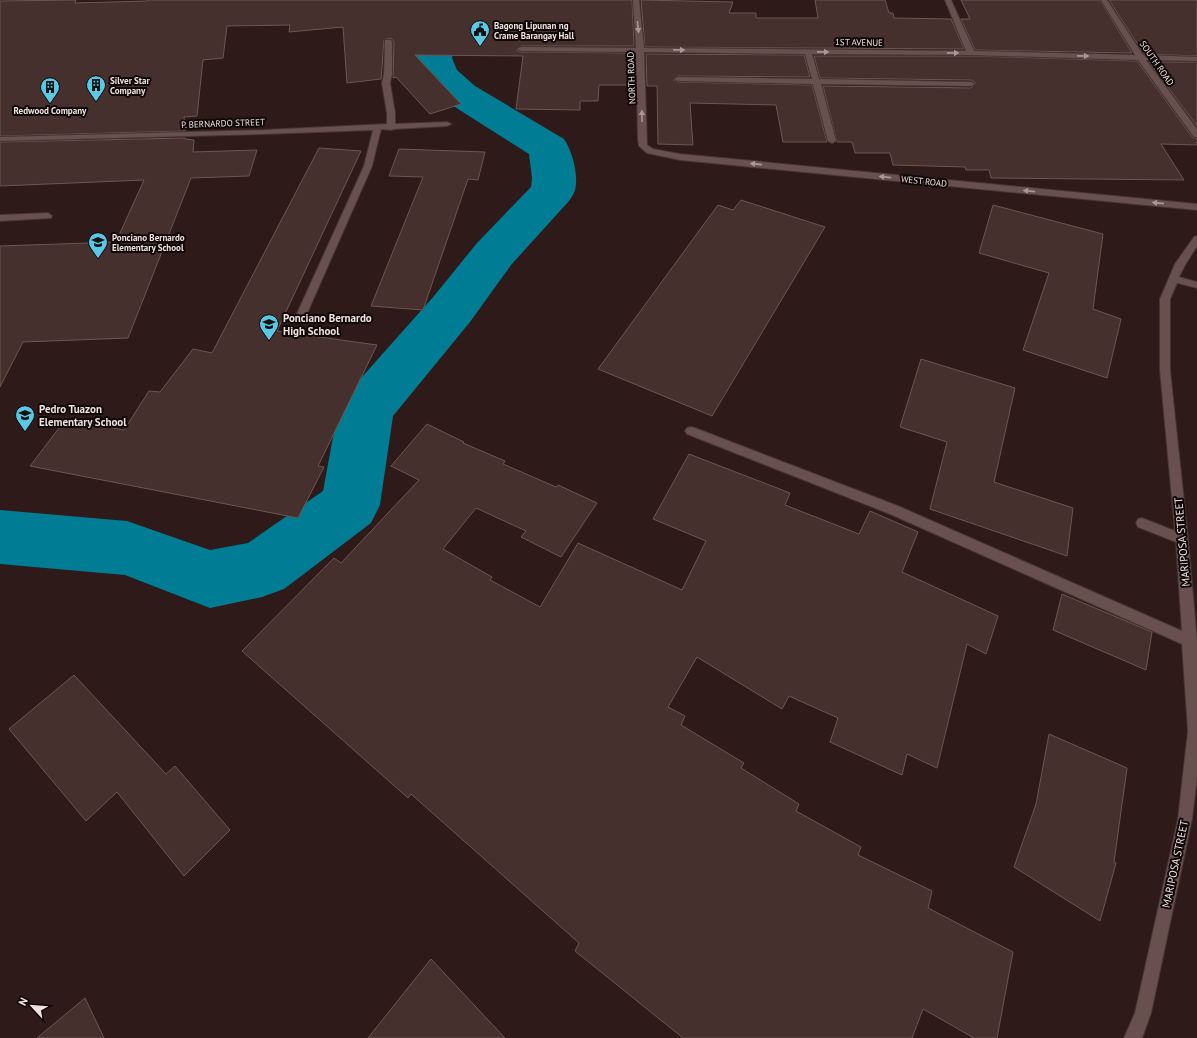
<svg xmlns="http://www.w3.org/2000/svg" width="1197" height="1038" font-family="'PT Sans',sans-serif">
  <style>
    .lines { fill: none; stroke-linecap: round; stroke-linejoin: round }
    .river { fill: #007c94; fill-rule: evenodd }
    .building { fill: #45302d; stroke: #6d5653 }
    .minor-casing { stroke: #453534; stroke-width: 2 }
    .minor { fill: #67504d; fill-rule: evenodd }
    .oneway { fill: #ab9896 }
    .labels { text-anchor: middle; dominant-baseline: central; stroke-width: 4; stroke-linejoin: round; paint-order: stroke }
    .far-poi-label { font-size: 9px; font-weight: bold; fill: #efe1df; stroke: #100807; text-anchor: start }
    .far-street-label { font-size: 9px; fill: #efe1df; stroke: #100807 }
    .poi-label { font-size: 11px; font-weight: bold; fill: #efe1df; stroke: #100807; text-anchor: start }
    .street-label { font-size: 11px; fill: #efe1df; stroke: #100807 }
  </style>
  <rect width="100%" height="100%" fill="#2e1a18"/>
  <g class="lines">
    <path class="river" d="M489,0H537L532,7L477,31L457,41L452,58L457,70L475,86L564,139C572,150 579,176 575,190C574,194 571,198 569,201L511,265L470,322L393,416L380,505L371,523L284,589L262,597L210,608L125,575L0,564V510L127,521L210,550L248,543L323,491L338,410L346,395L434,296L477,243L531,187L532,178L529,154L447,102L426,83L421,75L414,58C418,48 420,37 427,29C434,20 477,5 489,0Z"/>
  </g>
  <path class="building" d="M76,0L75,3L147,1L148,0H632L634,46H521L516,50L521,52L635,53V85H599L598,101H580V110L516,109L523,56L415,55L461,104L430,114L396,77L393,78L394,42L391,38L384,40L381,79L347,83L343,27L289,32L290,25L227,26L223,58L203,60L197,116L184,117L185,131L0,136V1Z
    M641,0L733,2L729,13H756V18H818L815,0H885L889,13H893L894,18L951,19L964,49L645,47Z
    M961,0H1100L1132,53L975,50L961,19H970Z
    M1109,0H1197V56L1144,54Z
    M646,54L804,55L810,77L678,76L673,80L678,82L812,85L827,142H783L776,105L690,103L693,145L658,144L657,86H647Z
    M814,56H971L1137,61L1193,138H1197V145L1161,144L1184,180L991,178L989,170H966L965,167L893,165L890,153H855L852,142H837L823,86L971,88L976,83L971,80L820,78Z
    M1149,62H1197V126Z
    M185,138V139L194,140L193,152L257,150L249,176L191,178L128,338L23,342L0,387V246L116,242L144,180L0,186V142Z
    M319,148L361,151L277,331L377,345L318,466L324,467L298,518L30,466L66,419L124,430L149,391L160,392L193,349L212,353Z
    M399,149L485,152L478,180L468,179L423,310L371,306L423,177L389,176Z
    M741,200L825,227L712,416L598,369L718,205L733,210Z
    M993,205L1103,234L1093,309L1121,319L1107,378L1023,350L1049,273L979,253Z
    M921,359L1015,388L994,482L1073,508L1067,556L930,509L947,442L900,427Z
    M427,424L464,442L463,443L505,461L503,464L556,487L558,485L597,503L561,557L521,537L526,531L476,508L443,549L492,577L490,580L540,607L578,543L682,590L706,541L653,519L689,454L790,493L785,505L859,534L870,511L918,532L902,572L998,616L986,654L967,644L937,768L907,754L902,775L830,742L838,718L789,696L782,709L697,657L668,707L685,716L681,725L744,763L741,768L799,804L796,811L861,847L858,855L932,891L928,908L1013,952L997,1038H974L923,1009L912,1038H683L575,951L579,943L411,794L408,798L242,651L334,558L341,563L419,480L391,466Z
    M1062,594L1152,632L1146,670L1053,630Z
    M74,675L166,774L175,766L230,830L184,876L117,792L86,821L9,729Z
    M1049,734L1127,768L1114,862L1116,863L1100,921L1014,867L1036,804Z
    M431,959L505,1038H368Z
    M85,998L104,1038H37Z"/>
  <g class="lines">
    <defs>
      <path id="minor" d="M633,0H639L644,48L966,51L945,0H951L974,51L1135,55L1101,0H1107L1143,55L1197,57V61L1146,60L1197,129V137H1194L1138,60L971,55L812,54L819,79L971,82L975,84L971,86L821,84L836,141L832,143L828,141L813,84L678,81L674,79L678,77L812,79L805,54L644,52L647,145L653,149L680,154L1197,204V210L680,160L647,153L639,146L638,139L636,52L521,51L517,49L521,47L636,48Z
        M385,40H391L392,42V74L390,83L395,113V124L447,122L451,124L447,126L395,129L391,130L381,129L372,166L305,318L304,321H296L295,318L364,166L373,130L264,134L0,141V137L264,130L387,124V113L382,83L384,74Z
        M48,213L52,216L51,218L0,221V215Z
        M1197,236V246L1185,265L1179,277L1197,282V288L1177,283L1170,299V370L1188,539L1197,641V777L1192,819L1151,1013L1142,1038H1124L1135,1013L1178,819L1188,731L1182,644L890,514L687,434L685,431L687,428L691,427L695,428L898,506L1182,631L1176,542L1138,527L1136,523L1138,519L1142,518L1175,531L1160,370V299L1175,264L1194,237Z"/>
    </defs>
    <use href="#minor" class="minor-casing"/>
    <use href="#minor" class="minor"/>
  </g>
  <defs><path id="oneway-solid" d="M-6-.8H1V-3.2L6.5 0L1 3.2V.8H-6Z"/></defs>
  <g class="oneway">
    <use href="#oneway-solid" transform="translate(638 27) rotate(84)"/>
    <use href="#oneway-solid" transform="translate(679 50) rotate(1)"/>
    <use href="#oneway-solid" transform="translate(823 52) rotate(1)"/>
    <use href="#oneway-solid" transform="translate(953 53) rotate(1)"/>
    <use href="#oneway-solid" transform="translate(1083 56) rotate(1)"/>
    <use href="#oneway-solid" transform="translate(642 116) rotate(-91)"/>
    <use href="#oneway-solid" transform="translate(756 164) rotate(-174)"/>
    <use href="#oneway-solid" transform="translate(885 177) rotate(-174)"/>
    <use href="#oneway-solid" transform="translate(1029 191) rotate(-174)"/>
    <use href="#oneway-solid" transform="translate(1158 203) rotate(-174)"/>
  </g>
  <defs>
    <symbol id="civic-pin" viewBox="-11 -11 22 30"><path d="M0 17L-7.5 6A9.5 9.5 0 1 1 7.5 6Z" fill="#59c8e5" stroke="#100807"/><path d="M-.6-6.5H3V-4.5H.6V-3L4-1V1h2V6H-6V1h2V-1L-.6-3ZM-1.2 2.5V6h2.4V2.5Z" fill="#111"/></symbol>
    <symbol id="building-pin" viewBox="-11 -11 22 30"><path d="M0 17L-7.5 6A9.5 9.5 0 1 1 7.5 6Z" fill="#59c8e5" stroke="#100807"/><path d="M-4-6H4V6H1V3H-1V6H-4ZM-2.5-4.3h1.7v1.8h-1.7ZM.8-4.3h1.7v1.8H.8ZM-2.5-1h1.7V.8h-1.7ZM.8-1h1.7V.8H.8Z" fill="#111"/></symbol>
    <symbol id="school-pin" viewBox="-11 -11 22 30"><path d="M0 17L-7.5 6A9.5 9.5 0 1 1 7.5 6Z" fill="#59c8e5" stroke="#100807"/><path d="M0-5L7-2L0 1L-7-2ZM-4 1L0 2.5L4 1V4Q0 6-4 4Z" fill="#111"/></symbol>
  </defs>
  <g fill-rule="evenodd">
    <use href="#civic-pin" x="469" y="19" width="22" height="30"/>
    <use href="#building-pin" x="85" y="74" width="22" height="30"/>
    <use href="#building-pin" x="39" y="76" width="22" height="30"/>
    <use href="#school-pin" x="87" y="231" width="22" height="30"/>
    <use href="#school-pin" x="258" y="313" width="22" height="30"/>
    <use href="#school-pin" x="14" y="404" width="22" height="30"/>
  </g>
  <g class="labels">
    <g class="far-poi-label">
      <text x="494" y="25">Bagong Lipunan ng<tspan x="494" dy="10">Crame Barangay Hall</tspan></text>
      <text x="110" y="80">Silver Star<tspan x="110" dy="10">Company</tspan></text>
      <text x="50" y="110" text-anchor="middle">Redwood Company</text>
      <text x="112" y="237">Ponciano Bernardo<tspan x="112" dy="10">Elementary School</tspan></text>
    </g>
    <g class="far-street-label">
      <text transform="translate(859 42) rotate(1)">1ST AVENUE</text>
      <text transform="translate(1157 63) rotate(55)">SOUTH ROAD</text>
      <text transform="translate(631 78) rotate(-92)">NORTH ROAD</text>
      <text transform="translate(223 123) rotate(-2)">P. BERNARDO STREET</text>
      <text transform="translate(924 181) rotate(6)">WEST ROAD</text>
    </g>
    <g class="poi-label">
      <text x="283" y="318">Ponciano Bernardo<tspan x="283" dy="13">High School</tspan></text>
      <text x="39" y="409">Pedro Tuazon<tspan x="39" dy="13">Elementary School</tspan></text>
    </g>
    <g class="street-label">
      <text transform="translate(1182 542) rotate(-95)">MARIPOSA STREET</text>
      <text transform="translate(1175 864) rotate(-78)">MARIPOSA STREET</text>
    </g>
  </g>
  <g transform="translate(32 1006) rotate(296)" stroke="#100807" stroke-width="3" paint-order="stroke">
  <path d="M0-3L7 15L0 10L-7 15Z" fill="#efe1df"/>
  <text y="-6" font-size="11" font-weight="bold" text-anchor="middle" fill="#efe1df">N</text>
  </g>
</svg>
